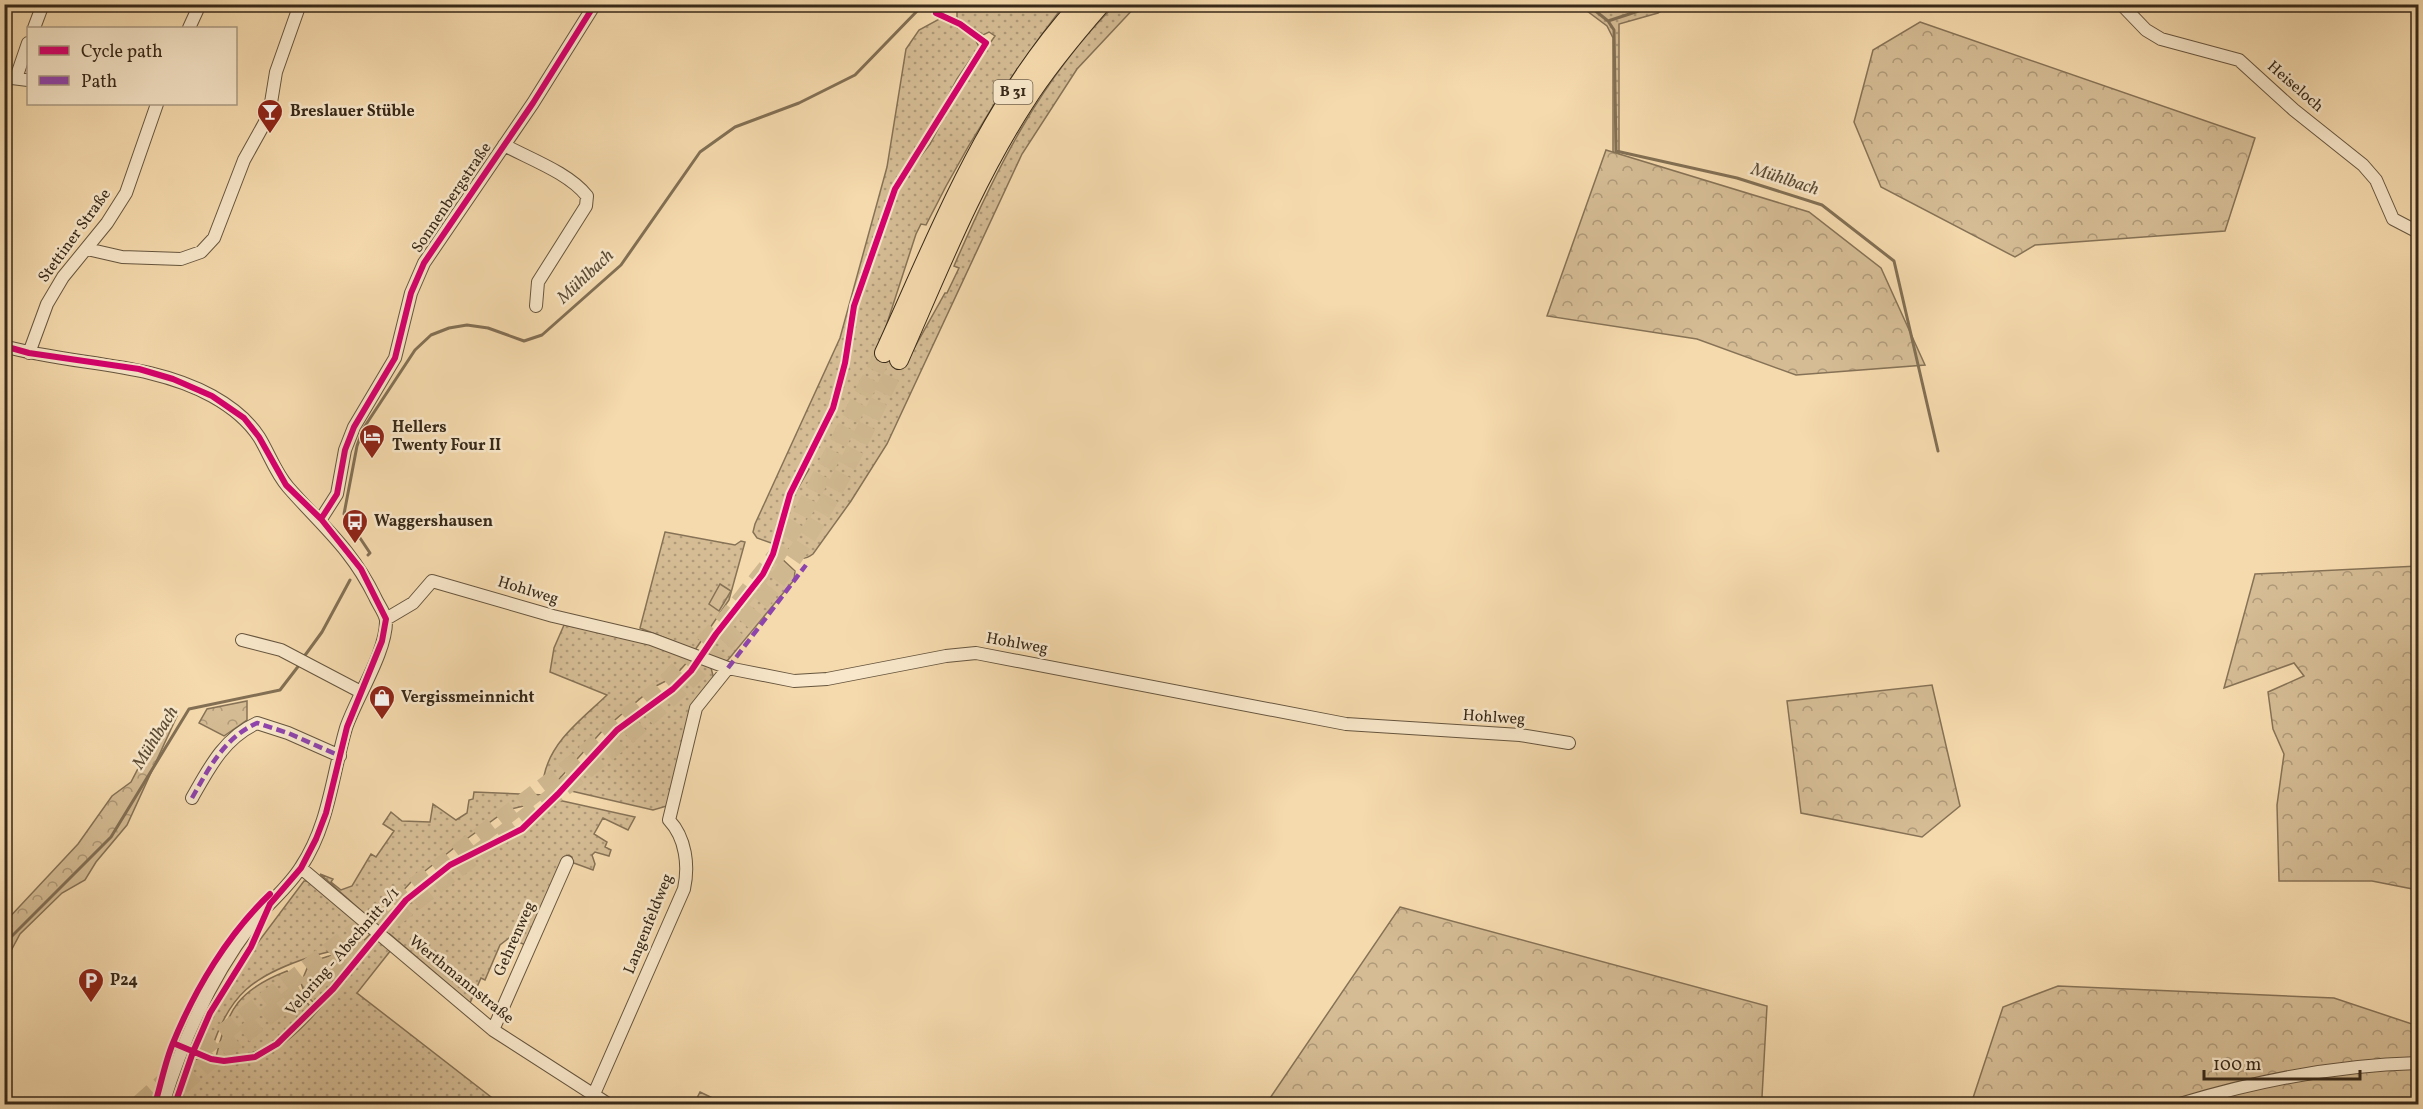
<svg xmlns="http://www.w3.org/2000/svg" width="2423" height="1109" font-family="Vollkorn,serif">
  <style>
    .grass { fill: url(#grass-dots); stroke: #867256; stroke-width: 1.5 }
    .forest { fill: url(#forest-crowns); stroke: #867256; stroke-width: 1.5 }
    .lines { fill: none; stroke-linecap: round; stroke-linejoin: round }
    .stream { stroke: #826f54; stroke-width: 3 }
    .highway-tunnel { stroke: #cfb78f; stroke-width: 18; stroke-dasharray: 18 9; stroke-linecap: butt }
    .minor-casing { stroke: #66553e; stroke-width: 14 }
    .highway-casing { stroke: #372919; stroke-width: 20 }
    .minor { stroke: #f8e7ca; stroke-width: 12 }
    .highway { stroke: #f5daad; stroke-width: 18 }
    .quiet { stroke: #8e44ad; stroke-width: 4.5; stroke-dasharray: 9 4.5; stroke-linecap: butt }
    .cycleway-casing { stroke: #f8e7ca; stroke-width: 10 }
    .cycleway { stroke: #d6006c; stroke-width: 6 }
    .labels { text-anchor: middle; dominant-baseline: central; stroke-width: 5; stroke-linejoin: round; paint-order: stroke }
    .shield { fill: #f8e7ca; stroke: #71624e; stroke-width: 1.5 }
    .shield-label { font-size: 15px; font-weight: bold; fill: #372919 }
    .street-label { font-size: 16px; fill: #372919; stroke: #f8e7ca }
    .poi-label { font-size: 16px; font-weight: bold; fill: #372919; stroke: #f8e7ca; text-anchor: start }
    .water-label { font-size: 18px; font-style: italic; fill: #5c4c36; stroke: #f8e7ca }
  </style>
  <defs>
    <pattern id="grass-dots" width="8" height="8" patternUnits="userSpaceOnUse" patternTransform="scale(1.5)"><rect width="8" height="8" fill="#d5bc94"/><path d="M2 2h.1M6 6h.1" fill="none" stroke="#ae9978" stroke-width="1.8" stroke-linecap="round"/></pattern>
    <pattern id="forest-crowns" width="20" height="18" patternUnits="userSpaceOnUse" patternTransform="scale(1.5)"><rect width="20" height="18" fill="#d5bc94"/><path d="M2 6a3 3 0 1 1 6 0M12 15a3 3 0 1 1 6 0" fill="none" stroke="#ae9978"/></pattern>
  </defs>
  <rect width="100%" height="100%" fill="#f5daad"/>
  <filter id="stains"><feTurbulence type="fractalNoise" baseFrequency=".00333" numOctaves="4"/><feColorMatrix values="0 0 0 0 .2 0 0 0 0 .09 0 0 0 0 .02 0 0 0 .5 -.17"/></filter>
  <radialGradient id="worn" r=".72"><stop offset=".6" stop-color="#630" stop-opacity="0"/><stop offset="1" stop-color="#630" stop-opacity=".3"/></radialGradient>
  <path class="grass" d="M970,5H1064C1010,75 965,146 926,225L921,224L916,234L879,348L907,361L945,293H947L959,268L954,266C995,171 1041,78 1115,5H1137L1077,69L1022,154L887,444L851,501L813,554C800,564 791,555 779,547L791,500L809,469L807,467L836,407L848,362L856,310L902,180L909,176L907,174L930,144L962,83L995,36L989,32L983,35L957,18V11Z
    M1579,5H1670L1658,13L1619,24V154L1613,152V38L1607,26Z
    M941,18L974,37L979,47L957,79L929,133L894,184L849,312L839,377L833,400L785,500L774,544L757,538L753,532L755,524L840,338L887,167L906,49L919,30Z
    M665,532L735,545L741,541L745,542L729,600L695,650L640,628Z
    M780,557L795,571L794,580L728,660L726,661L707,654C728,621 757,593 774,559Z
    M564,625L627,636L690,659L674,677L654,687L603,730L553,786L544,776C551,741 582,719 607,695L550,672L554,648Z
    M701,662L711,668L714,679L692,708L667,806L653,810L567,790C586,767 605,745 627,725C653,703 682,691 701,662Z
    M474,792L544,795L532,804L507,810L454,848L411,882L374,922L320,874L333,879L331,882L341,890L352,886L371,854L376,857L394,831L383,824L391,812L402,821L430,822L433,804L456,820L467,813L469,800L473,799Z
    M558,800L635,817L628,830L603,818L594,834L607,842L605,847L611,850L609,856L595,852L592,855L595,864L593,870L571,862L572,857L569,855L528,946L509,938L500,945L485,980L481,978L470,1003L384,929C404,905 425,883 452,867C471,856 493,849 511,838C529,828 543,814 558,800Z
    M304,881H308L368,931C348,951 335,949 310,957C253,976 229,994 211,1051L199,1046L221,998L241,965Z
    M371,933L373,934L315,1004L305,994L301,983L308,966C332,948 346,962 371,933Z
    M376,937L391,950L357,993L500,1104H178L193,1059C213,1063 232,1066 253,1060C301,1045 345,975 376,937Z
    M287,971C297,983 300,997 312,1008C283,1036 259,1061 216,1057C227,1009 240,989 287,971Z"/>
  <path class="forest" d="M1920,22L2255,138L2225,231L2035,245L2015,257L1881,187L1854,122L1873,50Z
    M1606,150L1809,212L1881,268L1925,365L1796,375L1697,339L1547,316Z
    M2418,566V890L2372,881H2279L2277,805L2284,754L2273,729L2268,692L2304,676L2294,663L2224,688L2255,574Z
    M720,584L731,591L719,611L709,604Z
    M1932,685L1960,806L1922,837L1801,813L1787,701Z
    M247,701V720L224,736L199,723L207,709Z
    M168,711L177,716L127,825L96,862L85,880L62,893L20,934L5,962V922L78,844L112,796L131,782Z
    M1400,907L1767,1006L1762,1097L1777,1104H1266Z
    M2058,986L2334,998L2418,1026V1104H1971L2003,1007Z
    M700,1092L725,1104H694Z"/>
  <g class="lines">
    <path class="stream" d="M1587,4L1608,21L1614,30L1616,151L1737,178L1822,205L1894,261L1938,451
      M1608,21L1660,4
      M368,555L370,553L344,514L357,446L363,429L415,350L431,335L449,328L467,325L488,328L524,341L542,335L621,265L700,152L735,127L799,103L855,75L920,8
      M303,658L322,632L350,580
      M4,953L11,937L111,837L189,709L280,690L300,664"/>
    <path class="highway-tunnel" d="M139,1104L198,1052L572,765L667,682L727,618L776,556L801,516L884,353
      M161,1104L206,1064C294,995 381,928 469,860C584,773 706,683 789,564C831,505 867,425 899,360"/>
    <defs>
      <path id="minor" d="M2121,4L2146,30L2161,39L2239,60L2294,110L2363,165L2376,180L2393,219L2418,232
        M34,28L43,4
        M189,28L200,4
        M4,77L28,80
        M16,78L28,43
        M504,145C530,159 569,173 587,196L586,206L538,282L536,306
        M87,249L122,257L181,259L201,252L214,238L244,160L269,115L276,72L300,4
        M4,346C73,366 148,361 212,396C230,406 248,420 259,437C269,453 275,472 288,487C322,526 351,548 375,597C378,604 385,613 386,620C387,651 356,698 346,728C332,776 329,825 301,867C288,888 268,903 253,922C211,977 183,1039 163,1104
        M29,353L47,304L63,277L107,223L126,193L157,104
        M321,519L337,494L345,450L354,427L395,358L411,293L424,263L533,103L595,4
        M386,619L413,603L432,581L553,616L651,639L728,668L794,681L827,679L946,656L976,653L1346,724L1520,735L1569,743
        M242,640L281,650L361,692
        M192,798C209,768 224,738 257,723L288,733L340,756
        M301,868L493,1030L608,1104
        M493,1030L567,862
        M594,1094L684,889C689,866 686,838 669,820L696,708L728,668
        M2180,1104C2259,1080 2336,1065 2418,1063"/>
      <path id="highway" d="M884,353C940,231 987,106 1080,4
        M899,360C938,272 973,182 1025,102C1047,67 1074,35 1101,4"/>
    </defs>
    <use href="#minor" class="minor-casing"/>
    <use href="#highway" class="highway-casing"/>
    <use href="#minor" class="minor"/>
    <use href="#highway" class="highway"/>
    <path class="quiet" d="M728,668L806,565
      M192,798C209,768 224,738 257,723L288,733L340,756"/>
    <defs>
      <path id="cycleway" d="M4,346L29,353L139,369L173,379L212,396L244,418L259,437L286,485L321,519L361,569L386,619L382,641L347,727L326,813L316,839L301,868L270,904L251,947L210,1013L193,1052L175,1104
        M321,519L337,494L345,450L354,427L395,358L411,293L424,263L533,103L595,4
        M173,1043L211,1059L224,1061L255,1057L277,1044L333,989L406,900L450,865L522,829L558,794L617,730L673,689L691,671L716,634L763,574L773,554L790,494L833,408L845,363L854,306L895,189L986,43L960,24L936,13
        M155,1104C161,1084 165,1062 173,1043C195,989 228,934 270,894"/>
    </defs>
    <use href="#cycleway" class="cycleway-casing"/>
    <use href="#cycleway" class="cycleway"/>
  </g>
  <defs>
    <symbol id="bar-pin" viewBox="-11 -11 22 30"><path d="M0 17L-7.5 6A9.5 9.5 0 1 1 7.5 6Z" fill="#8f2418" stroke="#f8e7ca"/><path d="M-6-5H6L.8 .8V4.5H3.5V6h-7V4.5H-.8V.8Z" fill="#fff"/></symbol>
    <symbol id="hotel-pin" viewBox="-11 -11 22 30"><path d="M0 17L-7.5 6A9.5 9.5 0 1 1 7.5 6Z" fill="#8f2418" stroke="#f8e7ca"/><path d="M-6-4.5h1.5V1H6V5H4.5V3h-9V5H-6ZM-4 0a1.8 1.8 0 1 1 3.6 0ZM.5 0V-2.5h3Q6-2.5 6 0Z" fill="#fff"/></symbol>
    <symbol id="bus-pin" viewBox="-11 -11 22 30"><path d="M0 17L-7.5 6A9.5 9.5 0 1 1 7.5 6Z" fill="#8f2418" stroke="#f8e7ca"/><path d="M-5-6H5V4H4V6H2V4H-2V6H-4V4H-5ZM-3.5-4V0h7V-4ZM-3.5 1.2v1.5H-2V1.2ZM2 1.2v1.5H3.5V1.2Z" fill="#fff"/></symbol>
    <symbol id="shop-pin" viewBox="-11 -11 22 30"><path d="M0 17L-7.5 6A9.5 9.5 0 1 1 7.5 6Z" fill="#8f2418" stroke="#f8e7ca"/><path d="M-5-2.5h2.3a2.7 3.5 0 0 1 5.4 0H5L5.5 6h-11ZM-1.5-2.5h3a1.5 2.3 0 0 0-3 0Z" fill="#fff"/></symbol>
    <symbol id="parking-pin" viewBox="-11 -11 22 30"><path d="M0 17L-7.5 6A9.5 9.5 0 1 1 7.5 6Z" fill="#8f2418" stroke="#f8e7ca"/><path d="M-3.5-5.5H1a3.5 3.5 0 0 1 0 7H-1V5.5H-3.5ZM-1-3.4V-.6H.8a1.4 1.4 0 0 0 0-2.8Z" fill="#fff"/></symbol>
  </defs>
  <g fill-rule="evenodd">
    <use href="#bar-pin" x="255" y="97" width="30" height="40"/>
    <use href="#hotel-pin" x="357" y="422" width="30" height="40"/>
    <use href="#bus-pin" x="340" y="507" width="30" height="40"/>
    <use href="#shop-pin" x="367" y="683" width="30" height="40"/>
    <use href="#parking-pin" x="76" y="966" width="30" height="40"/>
  </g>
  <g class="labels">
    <rect class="shield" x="993.5" y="80" width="39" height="24" rx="4.5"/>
    <g class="shield-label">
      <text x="1013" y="92">B 31</text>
    </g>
    <g class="street-label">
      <text transform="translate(2295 87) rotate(41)">Heiseloch</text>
      <text transform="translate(452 198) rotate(-56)">Sonnenbergstraße</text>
      <text transform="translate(75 236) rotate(-54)">Stettiner Straße</text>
      <text transform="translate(528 591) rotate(17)">Hohlweg</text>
      <text transform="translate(1017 644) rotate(10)">Hohlweg</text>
      <text transform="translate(1494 718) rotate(4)">Hohlweg</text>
      <text transform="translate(649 924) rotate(-68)">Langenfeldweg</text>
      <text transform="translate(515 939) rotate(-66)">Gehrenweg</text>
      <text transform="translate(343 952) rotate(-49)">Veloring - Abschnitt 2/1</text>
      <text transform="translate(461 980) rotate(39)">Werthmannstraße</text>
    </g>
    <g class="poi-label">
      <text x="290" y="112">Breslauer Stüble</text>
      <text x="392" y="428">Hellers<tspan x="392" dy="18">Twenty Four II</tspan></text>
      <text x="374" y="522">Waggershausen</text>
      <text x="401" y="698">Vergissmeinnicht</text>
      <text x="110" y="981">P24</text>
    </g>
    <g class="water-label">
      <text transform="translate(1785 180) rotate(18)">Mühlbach</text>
      <text transform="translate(586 277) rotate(-43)">Mühlbach</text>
      <text transform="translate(156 738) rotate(-58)">Mühlbach</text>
    </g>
  </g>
  <rect width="2423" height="1109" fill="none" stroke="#f5daad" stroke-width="24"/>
  <rect x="6" y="6" width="2411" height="1097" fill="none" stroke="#372919" stroke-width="3"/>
  <rect x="12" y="12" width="2399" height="1085" fill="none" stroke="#372919" stroke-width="1.5"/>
  <rect x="27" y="27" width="210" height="78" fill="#f8e7ca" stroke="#ab9b83" stroke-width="1.5"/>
  <rect x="39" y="46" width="30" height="9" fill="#d6006c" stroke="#ab9b83" stroke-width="1.5"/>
  <text x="81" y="57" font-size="18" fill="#372919">Cycle path</text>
  <rect x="39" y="76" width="30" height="9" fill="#8e44ad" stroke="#ab9b83" stroke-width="1.5"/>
  <text x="81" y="87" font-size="18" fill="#372919">Path</text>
  <path d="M2204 1070v9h156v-9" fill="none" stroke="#372919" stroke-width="3"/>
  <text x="2213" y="1070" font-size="18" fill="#372919" stroke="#f8e7ca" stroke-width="4.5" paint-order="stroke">100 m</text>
  <rect width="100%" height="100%" filter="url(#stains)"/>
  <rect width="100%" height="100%" fill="url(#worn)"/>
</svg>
